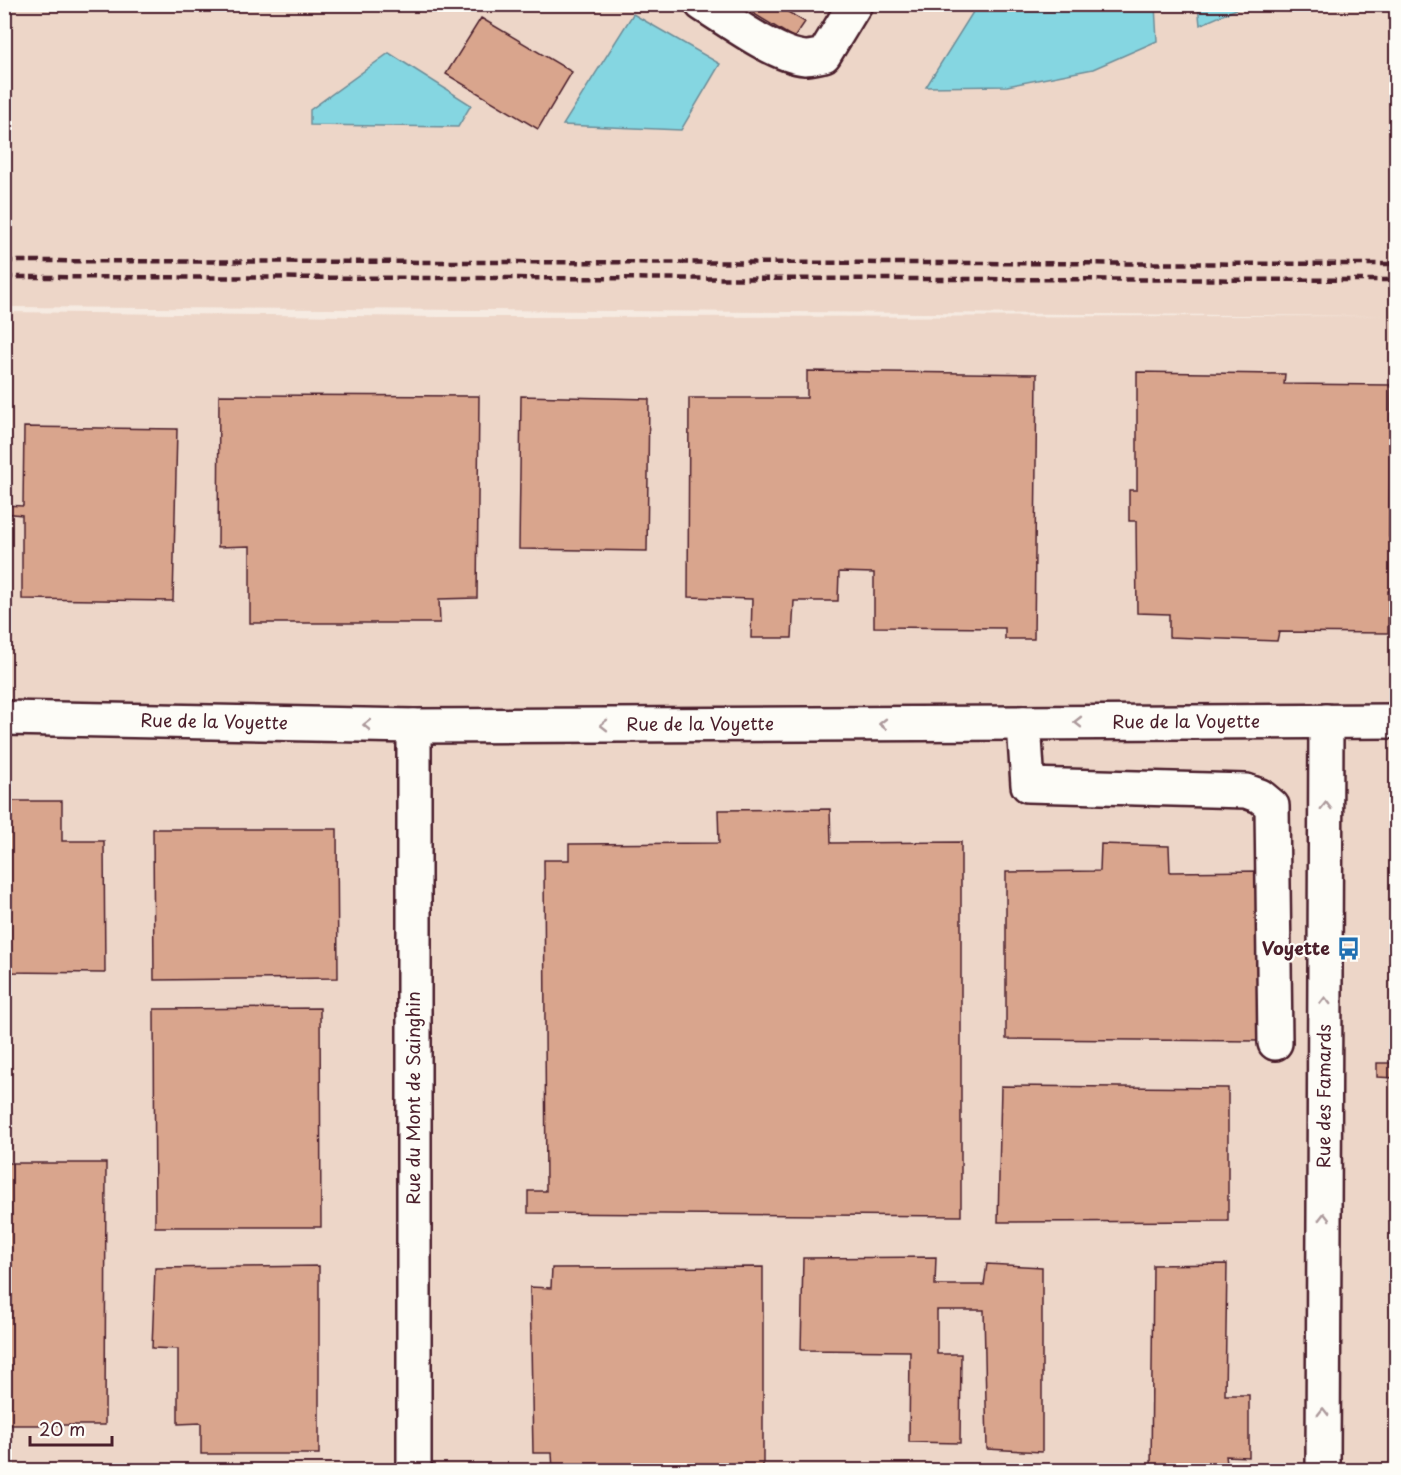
<svg xmlns="http://www.w3.org/2000/svg" width="1401" height="1475" font-family="'Playpen Sans',sans-serif">
<rect width="100%" height="100%" fill="#f6ebe2"/>
<filter id="ink" filterUnits="userSpaceOnUse"><feTurbulence type="fractalNoise" baseFrequency=".0167" numOctaves="2"/><feDisplacementMap in="SourceGraphic" scale="12" xChannelSelector="R" yChannelSelector="G"/><feConvolveMatrix kernelMatrix="1 2 1 2 8 2 1 2 1" color-interpolation-filters="sRGB"/></filter>
<g filter="url(#ink)">
<path fill="#edd6c8" d="M5 5H1396V1470H5V312L440 317 1390 316 5 307Z"/>
<path fill="#85d6e1" stroke="#6d8d98" stroke-width="1.5" d="M978 4 1155 5 1157 41 1093 69 1007 86 926 87Z
M1198 5V4L1246 5 1200 25Z
M633 14 720 64 681 130 563 125Z
M389 53 471 105 458 127 310 125V110Z"/>
<path fill="#d9a58d" stroke="#4a1f2b" stroke-width="1.5" d="M738 4H783L781 8 805 22 794 38Z
M481 18 572 72 538 129 446 74Z
M807 371 1037 374 1034 639H1005V628L874 627V573L839 572 838 601H794L792 638H751L752 599 688 597 689 398H807Z
M1137 372 1285 374 1284 384 1391 385 1389 537H1396V591H1388V633L1279 632 1277 641 1169 637V614L1137 613 1136 521H1129V490H1137Z
M219 395 479 396 477 598 439 599 440 623H250V546L218 547Z
M521 396 649 399 647 551 519 549Z
M24 427 177 429 173 601 22 599V515L4 513V505L23 506Z
M1395 476H1396V508H1394Z
M4 801H62V841H104L105 973 4 972Z
M830 809 831 843 961 842V1216L528 1213V1191H546L544 860H569V844L719 843 718 810Z
M153 829H337L338 978 154 980Z
M1101 844 1169 846 1170 872 1262 871 1260 1041 1006 1039V872L1100 871Z
M320 1008 321 1227H155L154 1009Z
M1377 1063H1394L1395 1078 1377 1077Z
M1001 1086 1228 1088V1221L998 1222Z
M4 1163H106L105 1425H4Z
M1395 1207H1396V1306Z
M936 1257 935 1285H984L987 1264 1042 1267V1452L987 1449 984 1310H937V1354H961L960 1443 909 1442 910 1351 801 1350 803 1258Z
M1227 1264 1225 1395H1249V1457L1226 1456 1228 1470H1151L1153 1265Z
M319 1266V1454H201V1423L178 1424V1349L152 1348 155 1268Z
M763 1267V1470H553L552 1453H533L530 1287 551 1288 552 1268Z"/>
<g fill="none" stroke-linecap="round" stroke-linejoin="round">
<defs>
<g id="minor">
<path d="M702 4C728 20 776 56 805 58 811 58 818 56 824 55L855 4"/>
<path id="s1" d="M4 718 414 726 1396 721"/>
<path d="M1024 723 1028 785 1246 791 1260 796 1272 806 1275 1043"/>
<path d="M414 726V1470"/>
<path id="s2" d="M1323 1470 1326 721"/>
</g>
</defs>
<use href="#minor" stroke="#4a1f2b" stroke-width="38"/>
<use href="#minor" stroke="#fdfcf7" stroke-width="33"/>
<path stroke="#4a1f2b" stroke-width="4.5" stroke-dasharray="9 4.5" stroke-linecap="butt" d="M4 261 1396 264
M4 277 1396 280"/>
</g>
<defs><path id="oneway-chevron" d="M-2-3.5L2.5 0L-2 3.5" fill="none" stroke-width="1.6" stroke-linecap="round" stroke-linejoin="round" transform="scale(1.5)"/></defs>
<g stroke="#ac999b">
<use href="#oneway-chevron" transform="translate(1078 722) rotate(180)"/>
<use href="#oneway-chevron" transform="translate(883 724) rotate(180)"/>
<use href="#oneway-chevron" transform="translate(367 725) rotate(-179)"/>
<use href="#oneway-chevron" transform="translate(604 725) rotate(180)"/>
<use href="#oneway-chevron" transform="translate(1326 806) rotate(-90)"/>
<use href="#oneway-chevron" transform="translate(1325 1001) rotate(-90)"/>
<use href="#oneway-chevron" transform="translate(1324 1217) rotate(-90)"/>
<use href="#oneway-chevron" transform="translate(1323 1412) rotate(-90)"/>
</g>
</g>
<defs>
<symbol id="bus-bare" viewBox="-9 -9 18 18"><path d="M-5-6H5V4H4V6H2V4H-2V6H-4V4H-5ZM-3.5-4V0h7V-4ZM-3.5 1.2v1.5H-2V1.2ZM2 1.2v1.5H3.5V1.2Z" fill="#1f6fb2" stroke="#fdfcf7" stroke-width="2.5" paint-order="stroke"/></symbol>
</defs>
<g fill-rule="evenodd">
<use href="#bus-bare" x="1332" y="932" width="33" height="33"/>
</g>
<g text-anchor="middle" stroke-width="4.5" stroke-linejoin="round" paint-order="stroke">
<g font-size="18" fill="#4a1f2b" stroke="#fdfcf7">
<text dy="6" stroke="none"><textPath href="#s1" startOffset="210">Rue de la Voyette</textPath></text>
<text dy="6" stroke="none"><textPath href="#s1" startOffset="1182">Rue de la Voyette</textPath></text>
<text dy="6" stroke="none"><textPath href="#s1" startOffset="696">Rue de la Voyette</textPath></text>
<text dy="6" stroke="none"><textPath href="#s2" startOffset="374">Rue des Famards</textPath></text>
<text transform="translate(414 1098) rotate(-90)" y="6">Rue du Mont de Sainghin</text>
</g>
<g font-size="18" font-weight="bold" fill="#4a1f2b" stroke="#fdfcf7" text-anchor="end">
<text x="1330" y="955">Voyette</text>
</g>
</g>
<rect width="1401" height="1475" fill="none" stroke="#fdfcf7" stroke-width="24"/>
<rect x="12" y="12" width="1377" height="1451" fill="none" stroke="#4a1f2b" stroke-width="2" filter="url(#ink)"/>
<path d="M30 1436v9h82v-9" fill="none" stroke="#4a1f2b" stroke-width="3"/>
<text x="39" y="1436" font-size="18" fill="#4a1f2b" stroke="#fdfcf7" stroke-width="4.5" paint-order="stroke">20 m</text>
</svg>
